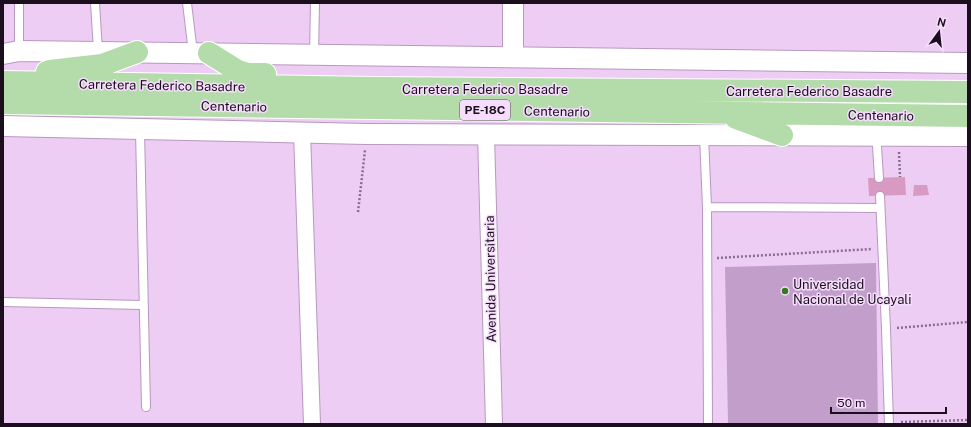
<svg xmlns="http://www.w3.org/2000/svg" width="971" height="427" font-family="'Public Sans',sans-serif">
<rect width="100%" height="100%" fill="#eecdf5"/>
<path fill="#c29fcb" d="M876 263 878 424H728L725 267Z"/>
<path fill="#d899c3" d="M905 177 906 195 869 196 868 178Z
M914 185H927L929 195 913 196Z"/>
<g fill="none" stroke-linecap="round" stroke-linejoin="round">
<defs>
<path id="service" d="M19 3V51
M95 3 98 51
M187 3 193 53
M314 54 315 3
M140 130 146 407
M704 136 707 207 708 424
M875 136 877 146 879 178
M880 196 886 329 889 424
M707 207 880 208
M3 302 143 305"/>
<path id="minor" d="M302 132 312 424
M486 135 494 424"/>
<path id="tertiary" d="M513 3V57
M3 54 19 51 968 63
M3 126 367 134 968 136"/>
<path id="trunk" d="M209 53 238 71 248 74H265
M47 72 50 71 102 65 137 52
M3 82 374 88 968 92
M3 103 968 116
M736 118 782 135"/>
</defs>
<use href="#service" stroke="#b798bf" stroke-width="10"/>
<use href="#minor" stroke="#b798bf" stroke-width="18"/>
<use href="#tertiary" stroke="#b798bf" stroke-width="22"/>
<use href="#trunk" stroke="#fff" stroke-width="24"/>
<path stroke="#87708c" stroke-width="2.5" stroke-dasharray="2 2" stroke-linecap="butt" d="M899 152 900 177
M358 212 365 150
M717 258 872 249
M897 328 968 322
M901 422 968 420"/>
<use href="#service" stroke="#fff" stroke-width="8"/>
<use href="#minor" stroke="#fff" stroke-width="16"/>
<use href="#tertiary" stroke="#fff" stroke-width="20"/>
<use href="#trunk" stroke="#b4dcab" stroke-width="22"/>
</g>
<circle fill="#327a1f" stroke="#f7ddfd" stroke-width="1.5" cx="785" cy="291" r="4"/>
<g text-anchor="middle" stroke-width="3" stroke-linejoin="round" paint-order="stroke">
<rect fill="#f7ddfd" stroke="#5d4d60" stroke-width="1" x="460" y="100" width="50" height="20" rx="3"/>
<g font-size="12" font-weight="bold" fill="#1b0f1d">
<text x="485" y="114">PE-18C</text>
</g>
<g font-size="13" fill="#1b0f1d" stroke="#f7ddfd">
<text transform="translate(162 85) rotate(1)" y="5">Carretera Federico Basadre</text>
<text x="485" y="94">Carretera Federico Basadre</text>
<text x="809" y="96">Carretera Federico Basadre</text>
<text transform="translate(234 106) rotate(1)" y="5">Centenario</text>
<text transform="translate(557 111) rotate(1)" y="5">Centenario</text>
<text transform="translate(881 115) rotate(1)" y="5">Centenario</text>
<text transform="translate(490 279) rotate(-91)" y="5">Avenida Universitaria</text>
</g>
<g font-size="13" fill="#1b0f1d" stroke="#f7ddfd" text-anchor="start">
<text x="793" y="289">Universidad<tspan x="793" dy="15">Nacional de Ucayali</tspan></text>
</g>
</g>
<rect width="971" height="427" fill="none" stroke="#1b0f1d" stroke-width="8"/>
<g transform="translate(939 32) rotate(15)" stroke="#f7ddfd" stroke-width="3" paint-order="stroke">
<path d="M0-3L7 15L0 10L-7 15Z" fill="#1b0f1d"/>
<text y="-6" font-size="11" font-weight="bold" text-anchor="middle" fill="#1b0f1d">N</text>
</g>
<path d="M831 407v6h115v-6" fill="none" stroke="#1b0f1d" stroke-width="2"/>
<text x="837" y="407" font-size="12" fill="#1b0f1d" stroke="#f7ddfd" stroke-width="3" paint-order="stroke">50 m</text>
</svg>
